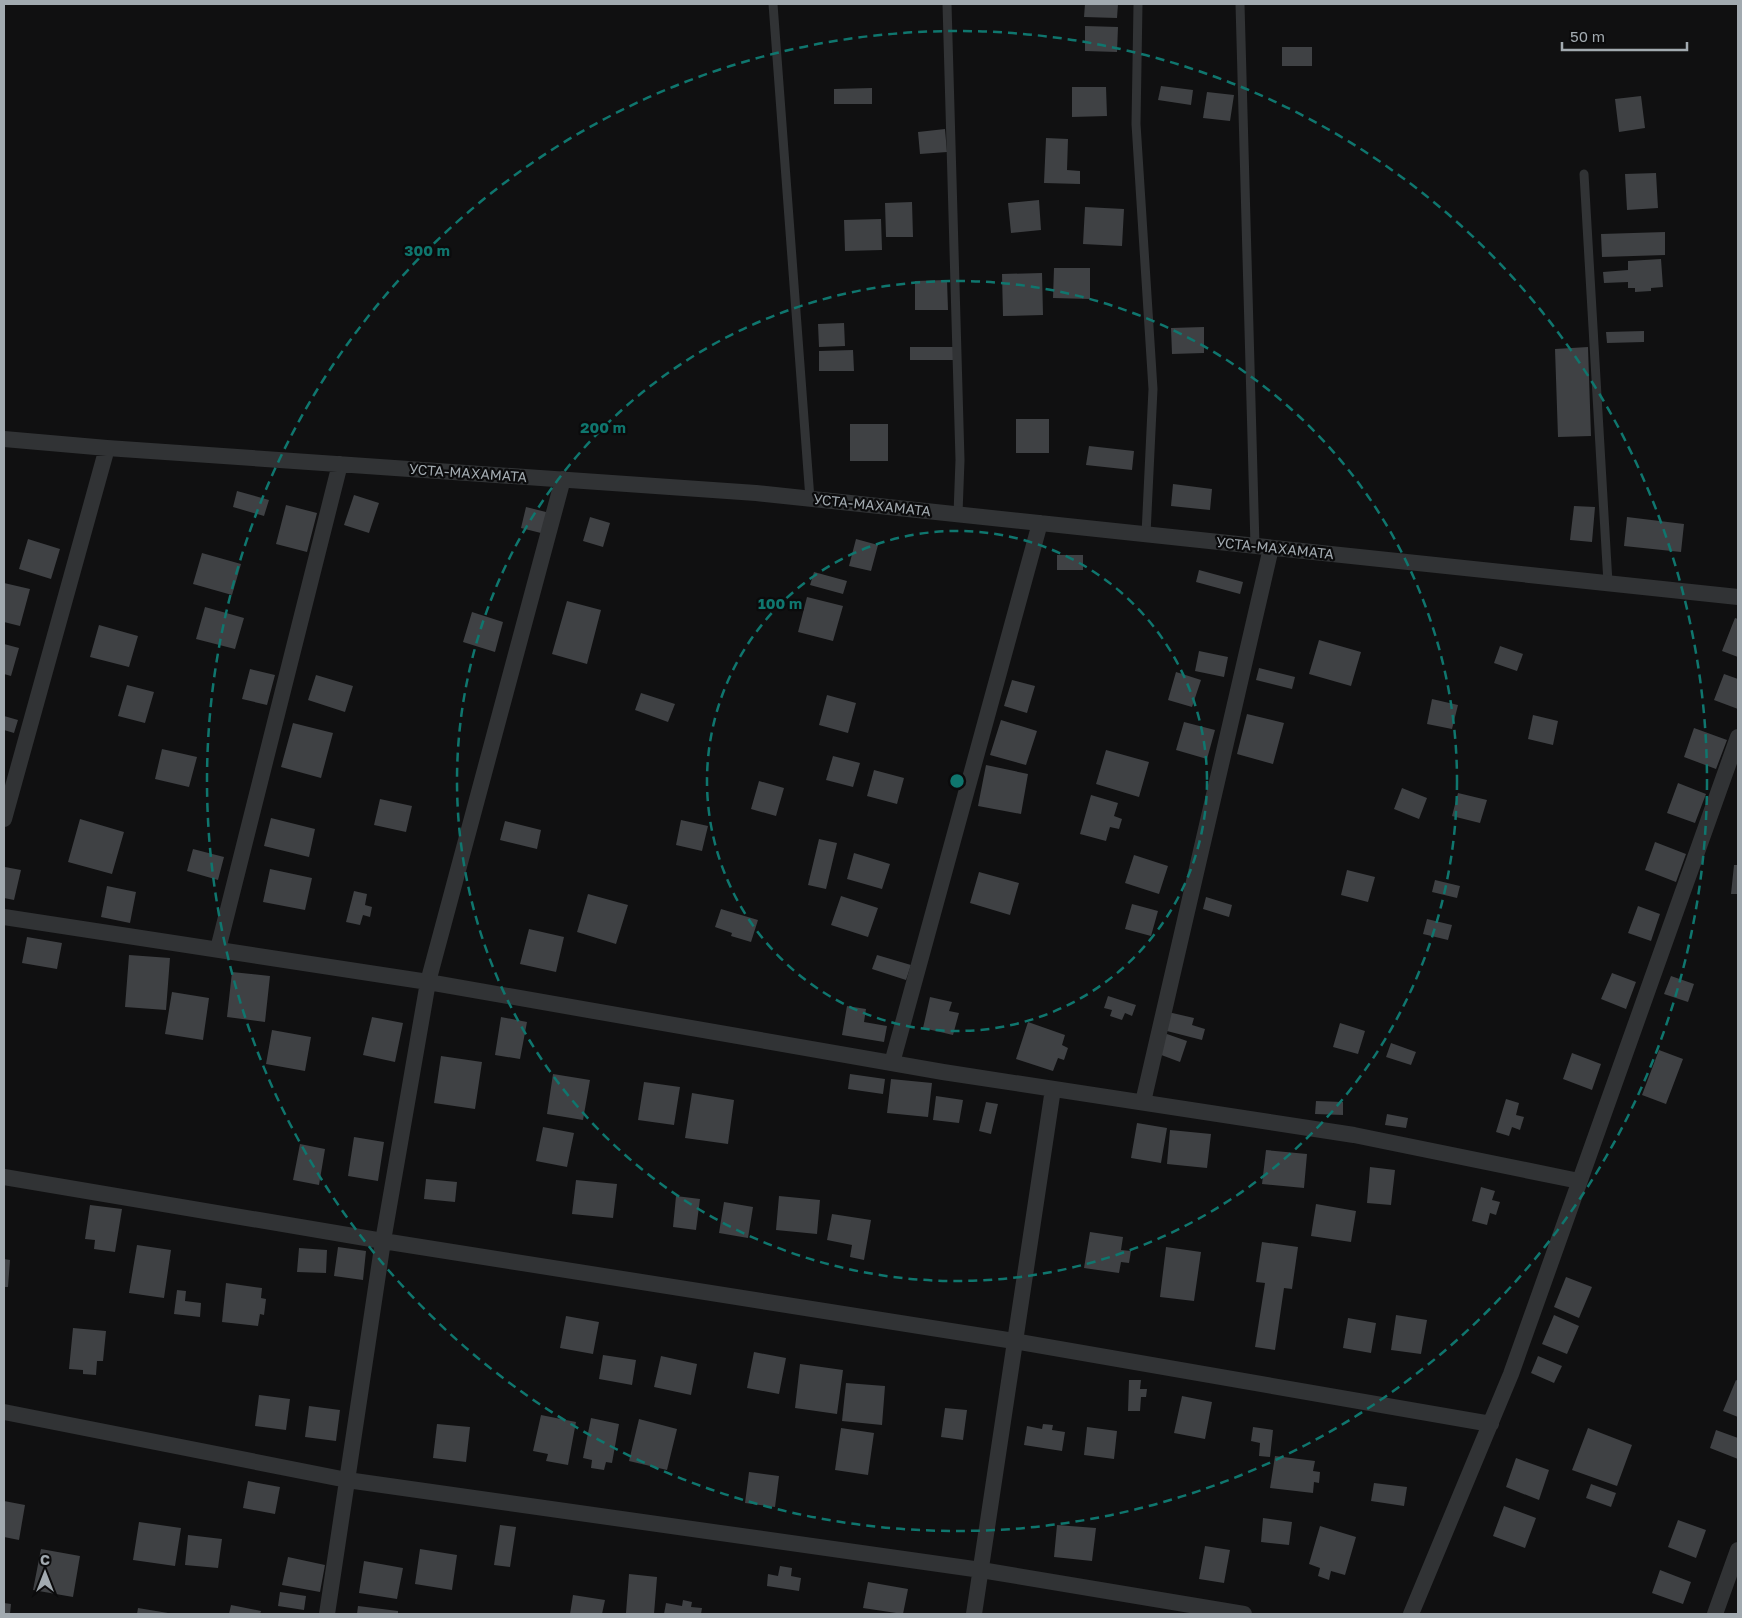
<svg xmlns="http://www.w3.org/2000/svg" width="1742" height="1618" font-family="'Golos Text',sans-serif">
<rect width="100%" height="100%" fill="#101011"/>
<path fill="#3f4144" d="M1085 4H1118L1117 18 1084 17Z
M1085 26 1118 27 1117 52 1085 51Z
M1282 47H1312V66H1282Z
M1161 86 1193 90 1191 105 1158 100Z
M1072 87H1106L1107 116 1072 117Z
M872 88V104H834V89Z
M1207 92 1234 95 1230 121 1203 118Z
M1641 96 1645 128 1619 132 1615 99Z
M945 129 947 152 920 154 918 132Z
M1046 138 1068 139 1067 170 1080 171V184L1044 183Z
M1656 173 1658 208 1627 210 1625 174Z
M1039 200 1041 230 1011 233 1008 203Z
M912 202 913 237H886L885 203Z
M1085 207 1124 209 1122 246 1083 244Z
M881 219 882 250 845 251 844 220Z
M1665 232V255L1602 257 1601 234Z
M1661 259 1663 287 1651 288V291L1635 292V288H1628V282L1604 283 1603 272 1628 270V261Z
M1054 268H1090V299L1053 298Z
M1042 273 1043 315 1003 316 1002 274Z
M947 280 948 310H915V281Z
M844 323 845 346 819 347 818 324Z
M1204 327V353L1172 354 1171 328Z
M1644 331V342L1607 343 1606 332Z
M910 347H954V360H910Z
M1588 347 1591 436 1558 437 1555 349Z
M853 350 854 371H819V351Z
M1016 419H1049V453H1016Z
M850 424H888V461H850Z
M1089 446 1134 451 1132 470 1086 465Z
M1173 484 1212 489 1210 510 1171 506Z
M237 491 269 500 264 516 233 507Z
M354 495 379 503 369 533 344 525Z
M286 505 317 513 307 552 276 544Z
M1574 506 1595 507 1592 542 1570 540Z
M526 507 550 513 545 534 521 528Z
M590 517 610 523 603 547 583 541Z
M1627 517 1684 524 1681 552 1624 546Z
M28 539 60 549 51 579 19 569Z
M856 539 878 545 871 571 849 566Z
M202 553 241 564 232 595 193 584Z
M1057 555H1083V570H1057Z
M1199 570 1243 582 1240 594 1196 582Z
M814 572 847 581 843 594 810 585Z
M4 583 30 589 20 626 4 622Z
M807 597 843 606 833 641 798 632Z
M567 601 601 610 587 664 552 654Z
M205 607 244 618 235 649 196 639Z
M472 612 503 622 495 652 463 642Z
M1735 618 1738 619V657L1722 651Z
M99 625 138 636 129 667 90 657Z
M1319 640 1361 652 1351 686 1309 674Z
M4 644 19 648 11 676 4 674Z
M1500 646 1523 654 1517 671 1494 663Z
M1199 651 1228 657 1224 677 1195 671Z
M1259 668 1295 677 1292 689 1256 680Z
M250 669 275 675 267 705 242 699Z
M1176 672 1201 680 1192 707 1168 700Z
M1724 674 1738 679V709L1714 700Z
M316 675 353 686 345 712 308 700Z
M1012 680 1035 686 1027 713 1004 706Z
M127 685 154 692 145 723 118 716Z
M641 693 675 704 668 722 635 710Z
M827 695 856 703 848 733 819 725Z
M1432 699 1458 705 1452 729 1427 724Z
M1247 714 1284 723 1273 764 1237 754Z
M1533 715 1558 721 1553 745 1528 739Z
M4 716 18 720 14 733 4 730Z
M1001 720 1037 731 1026 765 990 755Z
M1184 722 1215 730 1207 759 1176 750Z
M293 723 333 733 321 778 281 767Z
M1694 728 1727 740 1716 769 1684 757Z
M162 749 197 757 189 787 155 779Z
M1106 750 1149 762 1139 797 1096 784Z
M833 756 860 763 853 787 826 780Z
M986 765 1028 774 1021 814 978 806Z
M874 770 904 778 897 804 867 796Z
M759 781 784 788 776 816 751 809Z
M1678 783 1706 794 1695 823 1667 813Z
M1402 788 1427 798 1419 819 1394 809Z
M1458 793 1487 800 1480 823 1452 816Z
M1091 795 1118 803 1114 816 1122 819 1119 829 1110 827 1106 841 1080 834Z
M380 799 412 806 406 832 374 825Z
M271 818 315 829 309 857 264 846Z
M80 819 124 832 112 874 68 862Z
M681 820 708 826 702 851 676 845Z
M505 821 541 830 537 849 500 840Z
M819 839 837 843 826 889 808 885Z
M1655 842 1686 854 1676 882 1645 870Z
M193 849 224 857 218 880 187 871Z
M854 853 890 864 882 889 847 879Z
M1134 855 1168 866 1159 894 1125 883Z
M1734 865H1738V894H1731Z
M5 867 21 870 14 900 4 898V875Z
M270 869 312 878 305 910 263 902Z
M1347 870 1375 877 1368 902 1341 895Z
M979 872 1019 883 1010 915 970 903Z
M1435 880 1460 886 1457 898 1432 892Z
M107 886 136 892 130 923 101 917Z
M354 891 367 894 365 905 372 907 370 917 363 915 360 925 346 922Z
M588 894 628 905 616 944 577 932Z
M841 896 878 908 868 937 831 925Z
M1206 897 1232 905 1229 917 1203 909Z
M1132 904 1158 911 1151 936 1125 929Z
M1638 906 1660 914 1651 941 1628 933Z
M721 909 758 920 751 942 731 936 732 933 715 927Z
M1427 919 1452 925 1448 940 1423 934Z
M529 929 564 937 556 972 520 964Z
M27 937 62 943 57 969 22 963Z
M129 955 170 958 166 1010 125 1007Z
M877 955 911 965 906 980 872 969Z
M232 972 270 976 265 1022 227 1017Z
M1612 973 1636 982 1626 1009 1601 999Z
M1671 976 1694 984 1688 1002 1664 994Z
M172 992 209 998 203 1040 165 1034Z
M1108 996 1136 1005 1132 1016 1125 1013 1122 1020 1110 1016 1112 1010 1104 1008Z
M930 997 952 1002 949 1011 959 1013 953 1035 923 1028Z
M847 1006 866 1009 864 1022 887 1026 884 1042 842 1035Z
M1168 1012 1194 1018 1192 1025 1205 1029 1202 1040 1163 1030Z
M372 1017 403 1023 395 1062 363 1055Z
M501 1017 527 1022 520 1059 495 1055Z
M1028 1022 1065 1035 1062 1045 1068 1048 1064 1060 1058 1058 1053 1071 1016 1059Z
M1340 1023 1365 1031 1358 1054 1333 1047Z
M272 1030 311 1037 305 1071 266 1064Z
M1164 1033 1187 1041 1180 1062 1156 1053Z
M1391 1043 1416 1052 1411 1065 1386 1057Z
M1659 1050 1683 1059 1666 1104 1642 1095Z
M1572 1053 1601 1064 1592 1090 1563 1079Z
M441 1056 482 1062 475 1109 434 1103Z
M553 1074 590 1080 583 1120 547 1114Z
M850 1074 885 1079 883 1094 848 1089Z
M891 1079 932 1083 928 1117 887 1113Z
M644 1082 680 1087 674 1125 638 1120Z
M692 1093 734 1100 728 1144 685 1138Z
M936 1096 963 1100 959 1123 933 1120Z
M1506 1099 1519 1103 1516 1115 1524 1117 1520 1130 1512 1127 1509 1136 1496 1132Z
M1316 1101 1343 1102V1115L1315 1114Z
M986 1102 998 1104 991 1134 979 1131Z
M1387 1114 1408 1118 1406 1128 1385 1125Z
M1137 1123 1167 1128 1161 1163 1131 1158Z
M543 1127 574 1133 567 1167 536 1161Z
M1170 1130 1211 1134 1207 1168 1167 1164Z
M354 1137 384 1142 378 1181 348 1176Z
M300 1144 325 1149 319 1185 293 1180Z
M1266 1150 1307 1154 1304 1188 1262 1184Z
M1370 1167 1395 1170 1391 1205 1367 1203Z
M426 1179 457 1182 455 1202 424 1199Z
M576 1180 617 1184 613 1218 572 1214Z
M1481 1187 1495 1191 1492 1200 1500 1202 1496 1215 1490 1213 1487 1225 1472 1221Z
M676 1196 700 1199 696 1230 673 1227Z
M779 1196 820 1200 817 1234 776 1230Z
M724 1202 753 1207 748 1238 719 1233Z
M1316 1204 1356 1211 1351 1242 1311 1236Z
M90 1205 122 1209 115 1252 94 1249 95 1240 85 1239Z
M832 1214 871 1220 864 1260 850 1257 852 1245 827 1240Z
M1090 1232 1123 1237 1121 1250 1131 1251 1129 1263 1121 1262 1119 1273 1084 1268Z
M1262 1242 1298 1247 1292 1289 1284 1288 1275 1350 1255 1347 1265 1283 1256 1282Z
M137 1245 171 1250 164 1298 129 1293Z
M338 1247 366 1251 363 1280 334 1276Z
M1166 1247 1201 1252 1194 1301 1160 1297Z
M299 1248 327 1250 326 1273 297 1272Z
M4 1259 10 1260 8 1287H4Z
M1566 1277 1592 1287 1579 1318 1554 1307Z
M226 1283 262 1288 261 1298 266 1299 264 1315 260 1314 258 1326 222 1322Z
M177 1290 186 1291 185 1301 201 1303 200 1317 174 1314Z
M1396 1315 1427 1320 1421 1354 1391 1350Z
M1554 1315 1579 1326 1567 1354 1542 1344Z
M566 1316 599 1322 593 1354 560 1348Z
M1348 1318 1376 1323 1371 1353 1343 1348Z
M73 1328 106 1331 103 1361H97L96 1375 83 1374V1370L69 1369Z
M754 1352 786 1358 779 1394 747 1388Z
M603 1355 636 1360 632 1385 599 1379Z
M661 1356 697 1364 691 1395 654 1387Z
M1538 1356 1562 1366 1554 1383 1531 1373Z
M800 1364 843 1370 837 1414 795 1408Z
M1129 1380H1141L1140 1389H1147L1146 1397H1141L1140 1411H1128Z
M1736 1380 1738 1381V1417L1723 1411Z
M846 1383 885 1386 882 1425 842 1421Z
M259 1395 290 1399 286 1430 255 1426Z
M1182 1396 1212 1402 1205 1439 1174 1433Z
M309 1406 340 1410 336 1441 305 1437Z
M945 1408 967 1410 963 1440 941 1437Z
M541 1415 576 1422 568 1465 546 1461 548 1454 533 1451Z
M591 1418 619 1424 612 1463 606 1462 604 1470 591 1468 592 1460 583 1458Z
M639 1419 677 1429 667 1470 629 1461Z
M437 1424 470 1427 466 1462 433 1458Z
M1043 1424 1053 1425 1052 1430 1065 1432 1062 1451 1024 1445 1027 1426 1042 1429Z
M1087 1427 1117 1431 1114 1459 1084 1455Z
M1253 1427 1273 1430 1270 1457 1259 1456 1260 1443 1251 1441Z
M841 1428 874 1433 868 1475 835 1470Z
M1588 1428 1632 1445 1617 1486 1572 1470Z
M1716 1430 1738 1438V1459L1710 1448Z
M1275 1456 1315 1461 1313 1471 1320 1472 1319 1483 1314 1482 1313 1493 1270 1488Z
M1516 1458 1549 1470 1539 1500 1506 1487Z
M749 1472 779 1476 775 1507 745 1503Z
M248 1481 280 1487 275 1514 243 1508Z
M1374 1483 1407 1487 1404 1506 1371 1501Z
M1591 1484 1616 1493 1611 1507 1586 1498Z
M4 1501 25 1505 19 1540 4 1537Z
M1504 1506 1536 1518 1525 1548 1493 1536Z
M1263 1518 1292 1522 1289 1545 1261 1542Z
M1678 1520 1706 1530 1696 1558 1668 1547Z
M139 1522 181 1528 175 1566 133 1560Z
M500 1525 516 1527 510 1567 494 1565Z
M1057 1525 1096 1528 1092 1561 1054 1557Z
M1320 1526 1356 1537 1345 1575 1331 1571 1329 1580 1318 1576 1320 1568 1309 1564Z
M188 1535 222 1539 218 1568 185 1565Z
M1205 1546 1230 1550 1224 1583 1199 1579Z
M41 1549 80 1556 73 1597 33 1590Z
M420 1549 457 1555 452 1590 415 1584Z
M288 1557 325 1565 320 1592 282 1585Z
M364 1561 403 1568 397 1599 359 1593Z
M780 1566 792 1568 791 1576 801 1578 799 1591 767 1586 768 1574 778 1576Z
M1660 1570 1691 1582 1683 1604 1652 1593Z
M629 1574 657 1577 654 1614 626 1613Z
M868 1582 908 1589 903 1614 863 1608Z
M280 1592 306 1596 304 1610 278 1606Z
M573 1595 605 1600 602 1614H570Z
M683 1600 692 1602 691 1607 702 1608 701 1614H664L666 1603 682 1606Z
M4 1603 11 1604 10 1614H4Z
M231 1605 261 1611 260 1614H229Z
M358 1606 398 1611V1614H357Z
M138 1608 168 1613V1614H137Z"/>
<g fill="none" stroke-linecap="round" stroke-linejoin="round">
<path stroke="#313335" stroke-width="9" d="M773 4 810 499
M947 4 960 460 958 514
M1138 4 1136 124 1153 389 1146 534
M1240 4 1255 546
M1584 174 1608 583"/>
<path stroke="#313335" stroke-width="16" d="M4 439 107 448 756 493 1738 597
M4 819 107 448
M4 917 428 982 943 1072 1354 1135 1579 1181
M218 949 340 464
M892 1063 1040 523
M1143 1102 1271 548
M4 1177 383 1241 1014 1341 1491 1424
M4 1412 347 1480 981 1570 1244 1614
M327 1614 383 1241 428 982 563 479
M974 1614 1053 1089
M1411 1614 1511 1374 1738 737
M1715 1614 1738 1550"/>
</g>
<g fill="none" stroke="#0f766e" stroke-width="2.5" stroke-dasharray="9 6">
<circle cx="957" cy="781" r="250"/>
<circle cx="957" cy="781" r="500"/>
<circle cx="957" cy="781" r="750"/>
</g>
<g text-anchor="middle" stroke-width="4.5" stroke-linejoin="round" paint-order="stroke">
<g font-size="14" fill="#a2aab0" stroke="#0b0b0c">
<text transform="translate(468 473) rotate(4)" y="5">УСТА-МАХАМАТА</text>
<text transform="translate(872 505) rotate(6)" y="5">УСТА-МАХАМАТА</text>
<text transform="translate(1275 548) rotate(6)" y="5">УСТА-МАХАМАТА</text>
</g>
</g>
<circle cx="957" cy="781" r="8" fill="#0f766e" stroke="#0b0b0c" stroke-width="2.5"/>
<g font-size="15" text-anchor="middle" font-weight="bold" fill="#0f766e" stroke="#0b0b0c" stroke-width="4.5" stroke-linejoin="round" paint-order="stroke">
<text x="427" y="256">300 m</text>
<text x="603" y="433">200 m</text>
<text x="780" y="609">100 m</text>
</g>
<rect width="1742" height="1618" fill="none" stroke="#a2aab0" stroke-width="10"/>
<g transform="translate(45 1573)" stroke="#0b0b0c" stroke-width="4" paint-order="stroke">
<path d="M0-4L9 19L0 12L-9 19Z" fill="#a2aab0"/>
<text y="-8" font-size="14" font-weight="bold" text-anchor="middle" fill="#a2aab0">С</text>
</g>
<path d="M1562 42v8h125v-8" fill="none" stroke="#a2aab0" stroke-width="2.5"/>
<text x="1570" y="42" font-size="15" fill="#a2aab0" stroke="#0b0b0c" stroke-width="4" paint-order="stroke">50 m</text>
</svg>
